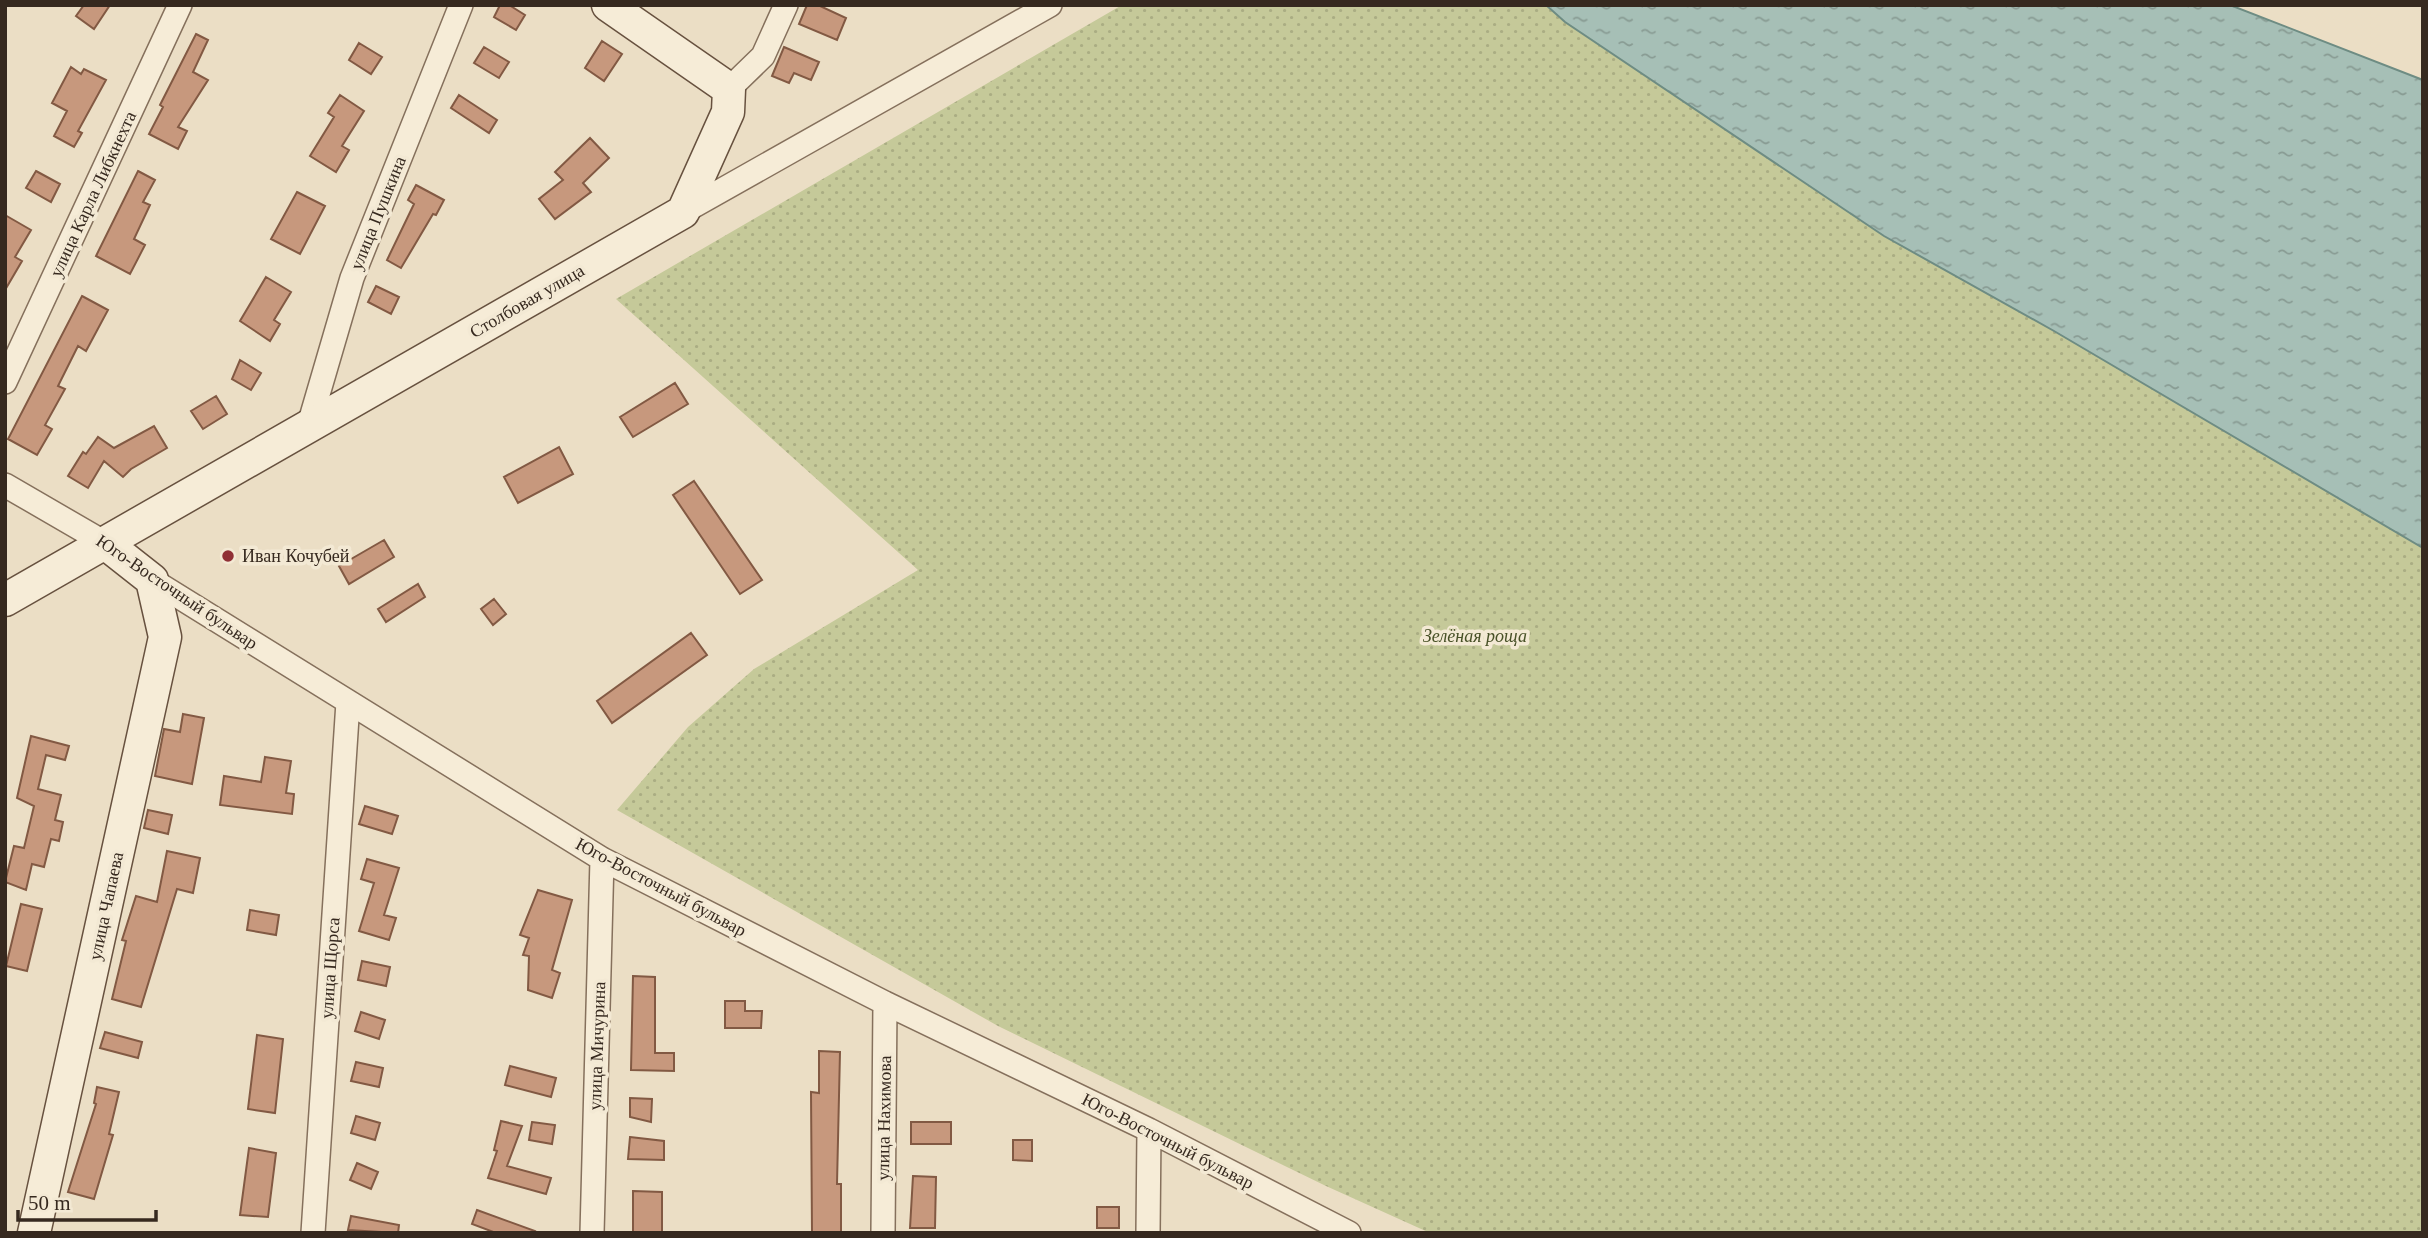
<svg xmlns="http://www.w3.org/2000/svg" width="2428" height="1238" font-family="'Times New Roman',serif">
<defs>
<pattern id="grass-dots" width="8" height="8" patternUnits="userSpaceOnUse" patternTransform="scale(1.75)"><rect width="8" height="8" fill="#c5c999"/><path d="M2 2h.1M6 6h.1" fill="none" stroke="#aaad83" stroke-width="1.8" stroke-linecap="round"/></pattern>
<pattern id="water-ripples" width="26" height="14" patternUnits="userSpaceOnUse" patternTransform="scale(1.75)"><rect width="26" height="14" fill="#a6bfb6"/><path d="M2 4q2-2 4 0t4 0M15 11q2-2 4 0t4 0" fill="none" stroke="#889b93"/></pattern>
</defs>
<rect width="100%" height="100%" fill="#ebdec5"/>
<path fill="url(#grass-dots)" d="M1122 5H1546L1565 22 1884 236 2054 331 2423 548V1233H1430L1326 1186 998 1026 617 810 688 727 754 669 918 570 616 299Z"/>
<path fill="url(#water-ripples)" stroke="#6e8c83" stroke-width="2" d="M1546 5H2230L2423 80V548L2054 331 1884 236 1565 22Z"/>
<path fill="#c7987d" stroke="#825943" stroke-width="2" d="M84 5H110L94 29 76 16Z
M500 5H509L525 15 516 30 494 17Z
M807 5H818L846 18 837 40 799 24Z
M196 34 208 40 193 72 208 80 178 127 187 131 178 149 149 134 163 107 160 105Z
M602 41 622 54 604 81 585 68Z
M359 43 382 57 371 74 349 60Z
M484 47 509 62 499 78 474 63Z
M784 47 819 62 811 80 794 73 789 83 772 76Z
M71 67 81 74 84 69 106 80 78 131 82 133 74 147 54 136 67 111 52 103Z
M340 95 364 111 342 146 349 150 336 172 310 156 334 117 328 113Z
M459 95 497 120 489 133 451 108Z
M590 138 609 158 583 183 591 192 555 219 539 199 563 180 555 172Z
M36 171 60 184 51 202 26 188Z
M138 171 155 180 143 202 150 205 134 239 145 245 130 274 96 256Z
M416 185 444 200 436 215 433 214 401 268 387 260 414 204 408 200Z
M297 192 325 206 300 254 271 239Z
M5 215 31 230 15 257 22 261 5 290Z
M266 277 291 292 274 320 280 324 270 341 240 321Z
M376 286 399 297 391 314 368 302Z
M82 296 108 310 86 351 78 346 58 386 65 389 45 425 52 429 37 455 8 439Z
M240 360 261 373 251 390 232 379Z
M675 383 688 404 633 437 620 417Z
M216 396 227 414 203 429 191 411Z
M154 426 167 448 131 469 123 477 104 461 88 488 68 476 83 452 86 454 98 437 114 448Z
M559 447 573 474 518 503 504 477Z
M694 481 762 580 740 594 673 495Z
M384 540 394 557 349 584 339 566Z
M418 584 425 597 386 622 378 609Z
M494 599 506 614 493 625 481 609Z
M691 633 707 655 612 723 597 701Z
M183 714 204 718 192 784 155 776 164 729 180 732Z
M31 736 69 746 65 760 46 755 38 789 61 795 55 820 63 822 59 841 51 839 44 867 32 864 26 890 5 882 14 846 24 848 34 806 17 798Z
M265 757 291 761 286 793 294 794 292 814 220 805 224 776 261 782Z
M365 806 398 816 392 834 359 824Z
M148 810 172 815 168 834 144 828Z
M167 851 200 858 193 893 177 889 141 1007 112 999 126 941 122 940 136 896 157 902Z
M367 859 399 868 384 915 396 918 389 940 359 931 374 883 361 879Z
M538 890 572 900 552 970 560 973 552 998 528 990 529 956 523 955 529 938 520 935Z
M21 904 42 909 27 971 6 966Z
M250 910 279 915 276 935 247 930Z
M362 961 390 967 386 986 358 980Z
M633 976 655 977V1053H674V1071L631 1070Z
M725 1001H745V1011H762L761 1028H725Z
M361 1012 385 1020 379 1039 355 1031Z
M105 1032 142 1042 138 1058 100 1048Z
M257 1035 283 1039 275 1113 248 1109Z
M819 1051 840 1052 837 1184H841V1233H812L811 1092 819 1093Z
M356 1062 383 1068 379 1087 351 1081Z
M510 1066 556 1078 551 1097 505 1085Z
M97 1087 119 1092 109 1134 113 1135 94 1199 68 1192 96 1104 94 1103Z
M630 1098 652 1099 651 1122 630 1117Z
M356 1116 380 1123 375 1140 351 1133Z
M501 1121 522 1126 507 1166 551 1178 546 1194 488 1178 497 1151 494 1150Z
M532 1122 555 1125 552 1144 529 1140Z
M911 1122H951V1144H911Z
M630 1137 664 1141V1160L628 1159Z
M1013 1140H1032V1161L1013 1160Z
M249 1148 276 1153 268 1217 240 1215Z
M357 1163 378 1172 371 1189 350 1180Z
M913 1176 936 1177 935 1228H910Z
M633 1191 662 1192V1233H633Z
M1097 1207H1119V1228H1097Z
M477 1210 535 1231 534 1233H496L472 1224Z
M351 1216 399 1225 398 1233 348 1230Z"/>
<g fill="none" stroke-linecap="round" stroke-linejoin="round">
<defs>
<path id="street" d="M729 89 763 56 786 5
M683 212 1050 5
M5 382 180 5
M309 425 352 278 461 5
M5 485 105 543
M152 580 602 859 885 1003 1149 1130 1349 1233
M313 1233 348 702
M592 1233 602 859
M883 1233 885 1003
M1148 1233 1149 1130"/>
<path id="secondary" d="M5 600 683 212 728 112 729 89 608 5
M34 1233 165 637 152 580 105 543"/>
</defs>
<use href="#street" stroke="#85705c" stroke-width="26"/>
<use href="#secondary" stroke="#67513f" stroke-width="35"/>
<use href="#street" stroke="#f6ecd7" stroke-width="23"/>
<use href="#secondary" stroke="#f6ecd7" stroke-width="32"/>
</g>
<circle fill="#903035" stroke="#f3e9d4" stroke-width="2.5" cx="228" cy="556" r="7"/>
<g text-anchor="middle" stroke-width="7" stroke-linejoin="round" paint-order="stroke">
<g font-size="18" fill="#36291f" stroke="#f3e9d4">
<text transform="translate(93 194) rotate(-65)" y="6">улица Карла Либкнехта</text>
<text transform="translate(378 213) rotate(-68)" y="6">улица Пушкина</text>
<text transform="translate(527 301) rotate(-30)" y="6">Столбовая улица</text>
<text transform="translate(177 592) rotate(34)" y="6">Юго-Восточный бульвар</text>
<text transform="translate(661 887) rotate(28)" y="6">Юго-Восточный бульвар</text>
<text transform="translate(106 906) rotate(-78)" y="6">улица Чапаева</text>
<text transform="translate(330 968) rotate(-86)" y="6">улица Щорса</text>
<text transform="translate(597 1046) rotate(-88)" y="6">улица Мичурина</text>
<text transform="translate(884 1118) rotate(-89)" y="6">улица Нахимова</text>
<text transform="translate(1168 1141) rotate(27)" y="6">Юго-Восточный бульвар</text>
</g>
<g font-size="18" fill="#36291f" stroke="#f3e9d4" text-anchor="start">
<text x="242" y="562">Иван Кочубей</text>
</g>
<g font-size="18" font-style="italic" fill="#485127" stroke="#f3e9d4">
<text x="1475" y="642">Зелёная роща</text>
</g>
</g>
<rect width="2428" height="1238" fill="none" stroke="#36291f" stroke-width="14"/>
<path d="M18 1210v10h138v-10" fill="none" stroke="#36291f" stroke-width="3.5"/>
<text x="28" y="1210" font-size="21" fill="#36291f" stroke="#f3e9d4" stroke-width="5" paint-order="stroke">50 m</text>
</svg>
